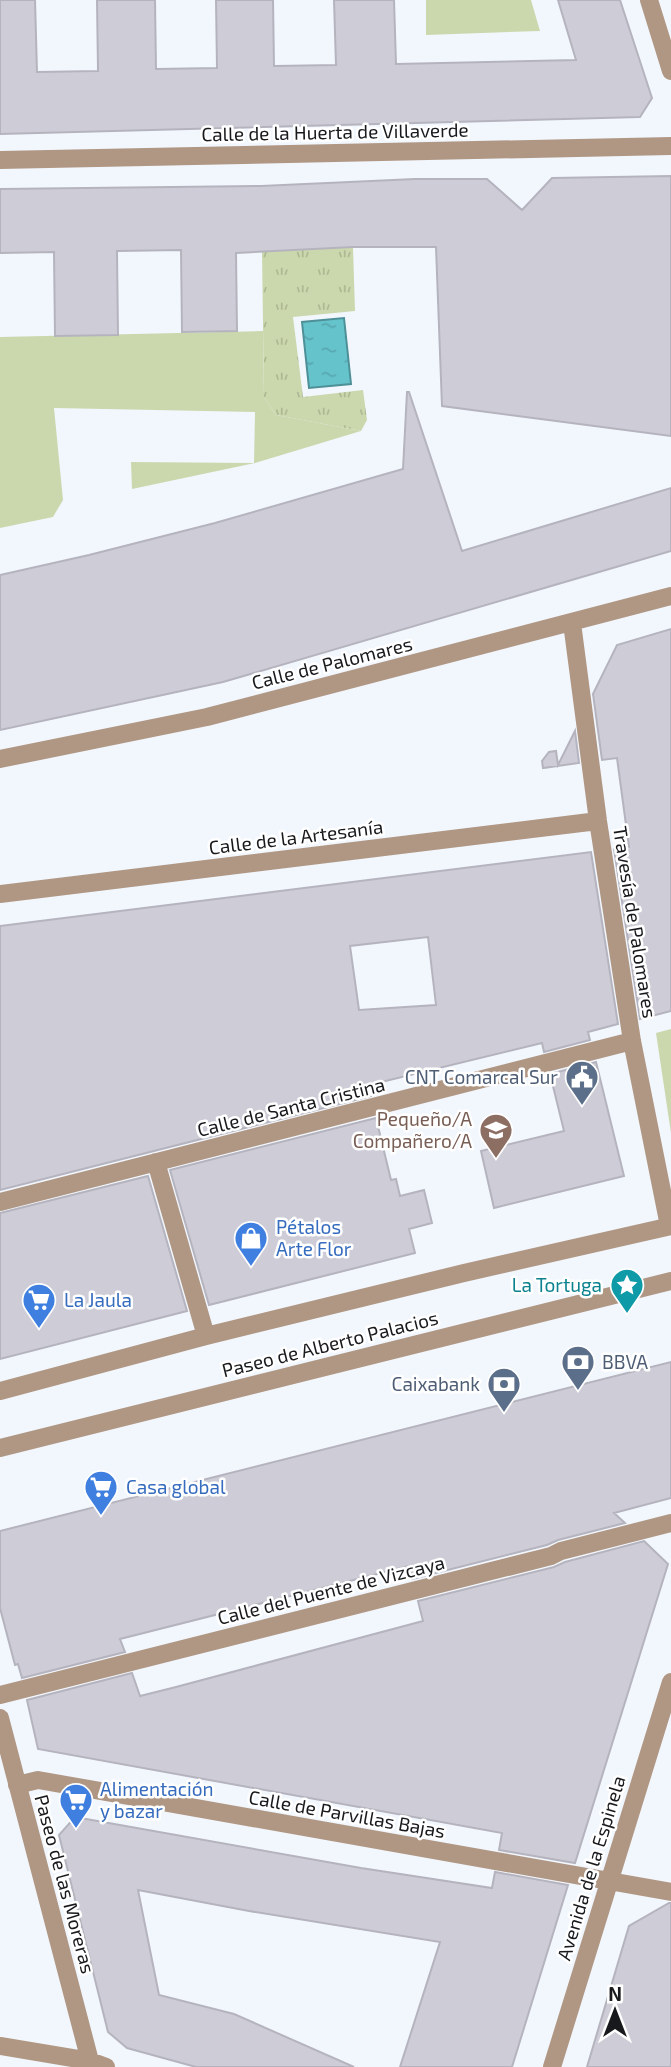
<svg xmlns="http://www.w3.org/2000/svg" width="671" height="2067" font-family="'Exo 2',sans-serif">
<defs>
<pattern id="grass-tufts" width="24" height="20" patternUnits="userSpaceOnUse" patternTransform="scale(1.75)"><rect width="24" height="20" fill="#cbd8ad"/><path d="M3 7l-1-3M5 7V3M7 7l1-3M15 17l-1-3M17 17v-4M19 17l1-3" fill="none" stroke="#aeb994"/></pattern>
<pattern id="water-ripples" width="26" height="14" patternUnits="userSpaceOnUse" patternTransform="scale(1.75)"><rect width="26" height="14" fill="#65c3cc"/><path d="M2 4q2-2 4 0t4 0M15 11q2-2 4 0t4 0" fill="none" stroke="#57a7af"/></pattern>
</defs>
<rect width="100%" height="100%" fill="#f2f7fe"/>
<path fill="url(#grass-tufts)" d="M353 247 355 311 293 317 303 397 363 390 367 420 361 431 276 415 264 397 262 252Z"/>
<path fill="#cbd8ad" d="M426 0H531L540 31 426 35Z
M263 331 264 397 276 415 361 431 255 463 132 489 131 462 254 463 255 412 54 408 63 500 53 517 0 528V337Z
M671 1029V1133L656 1033Z"/>
<path fill="url(#water-ripples)" stroke="#4e9097" stroke-width="2" d="M344 318 351 384 309 388 302 322Z"/>
<path fill="#cecdd7" stroke="#b5b4be" stroke-width="2" fill-rule="evenodd" d="M0 0H35L37 72 98 71 97 0H155L156 69 217 68 216 0H273L274 66 336 65 334 0H394L396 64 576 60 558 0H620L652 98 640 117 0 134Z
M671 176V436L442 406 436 247H353L236 253 237 331 182 332 181 250 117 251 118 335 55 336 54 252 0 253V189L261 186 415 179H487L522 210 552 178Z
M407 392H409L462 551 671 488V551L223 682 0 730V575L89 555 215 523 403 469Z
M671 629V1011L640 1019 614 849 629 847 617 758 602 760 593 694 617 645Z
M575 731 579 763 543 768 542 761 549 752 556 751 558 765Z
M591 852 618 1024 588 1032 590 1040 544 1052 542 1043 369 1085 371 1096 0 1190V926ZM428 937 436 1005 359 1010 350 946Z
M596 1062 624 1176 494 1208 481 1151 564 1131 550 1074Z
M376 1118 391 1180 396 1179 400 1196 424 1190 432 1223 409 1229 415 1253 209 1305 170 1170Z
M148 1176 187 1311 0 1359V1213Z
M671 1362V1498L614 1513 625 1523 558 1540 547 1545 412 1579 409 1566 120 1639 125 1652 22 1678 18 1664 15 1665 0 1608V1531Z
M644 1541 668 1564 575 1863 499 1850 502 1833 38 1749 27 1700 132 1673 140 1696 176 1687 423 1621 418 1601 554 1567 565 1562Z
M75 1817 361 1868 492 1888 495 1872 568 1885 512 2067H400L440 1942 249 1911 138 1890 159 1995 234 2014 354 2067H196L127 2048 108 2032 59 1835Z
M669 1903H671V2067H587L629 1926Z"/>
<g fill="none" stroke-linecap="round" stroke-linejoin="round">
<path stroke="#b09784" stroke-width="18" d="M649 0 671 71
M0 160 671 146
M572 623 598 821 632 1041 669 1226
M0 759 207 717 671 596
M0 894 598 821
M156 1162 206 1336
M0 1202 632 1041
M0 1391 206 1336 464 1273 671 1226
M0 1448 671 1281
M0 1695 551 1556 561 1551 671 1523
M0 1718 90 2061
M17 1785 38 1780 671 1892
M0 2046 90 2061 106 2067
M552 2067 671 1682"/>
</g>
<defs>
<symbol id="civic-pin" viewBox="-11 -11 22 30"><path d="M0 17L-7.5 6A9.5 9.5 0 1 1 7.5 6Z" fill="#5c6f8a" stroke="#fff"/><path d="M-.6-6.5H3V-4.5H.6V-3L4-1V1h2V6H-6V1h2V-1L-.6-3ZM-1.2 2.5V6h2.4V2.5Z" fill="#fff"/></symbol>
<symbol id="school-pin" viewBox="-11 -11 22 30"><path d="M0 17L-7.5 6A9.5 9.5 0 1 1 7.5 6Z" fill="#8d6e63" stroke="#fff"/><path d="M0-5L7-2L0 1L-7-2ZM-4 1L0 2.5L4 1V4Q0 6-4 4Z" fill="#fff"/></symbol>
<symbol id="shop-pin" viewBox="-11 -11 22 30"><path d="M0 17L-7.5 6A9.5 9.5 0 1 1 7.5 6Z" fill="#3f7fe0" stroke="#fff"/><path d="M-5-2.5h2.3a2.7 3.5 0 0 1 5.4 0H5L5.5 6h-11ZM-1.5-2.5h3a1.5 2.3 0 0 0-3 0Z" fill="#fff"/></symbol>
<symbol id="sight-pin" viewBox="-11 -11 22 30"><path d="M0 17L-7.5 6A9.5 9.5 0 1 1 7.5 6Z" fill="#0f9aa8" stroke="#fff"/><path d="M0-6L1.8-2.2L6-1.7L2.9 1.2L3.7 5.4L0 3.3L-3.7 5.4L-2.9 1.2L-6-1.7L-1.8-2.2Z" fill="#fff"/></symbol>
<symbol id="supermarket-pin" viewBox="-11 -11 22 30"><path d="M0 17L-7.5 6A9.5 9.5 0 1 1 7.5 6Z" fill="#3f7fe0" stroke="#fff"/><path d="M-6-5.5h2.5l.6 2H6L4.5 2H-2.5L-4.4-4H-6ZM-1.5 3.2a1.3 1.3 0 1 0 .1 0ZM3 3.2a1.3 1.3 0 1 0 .1 0Z" fill="#fff"/></symbol>
<symbol id="bank-pin" viewBox="-11 -11 22 30"><path d="M0 17L-7.5 6A9.5 9.5 0 1 1 7.5 6Z" fill="#5c6f8a" stroke="#fff"/><path d="M-6-4H6V4H-6ZM0-2.3a2.3 2.3 0 1 0 0 4.6a2.3 2.3 0 1 0 0-4.6Z" fill="#fff"/></symbol>
</defs>
<g fill-rule="evenodd">
<use href="#civic-pin" x="563" y="1058" width="38" height="52"/>
<use href="#school-pin" x="477" y="1111" width="38" height="52"/>
<use href="#shop-pin" x="232" y="1219" width="38" height="52"/>
<use href="#sight-pin" x="608" y="1266" width="38" height="52"/>
<use href="#supermarket-pin" x="20" y="1281" width="38" height="52"/>
<use href="#bank-pin" x="559" y="1343" width="38" height="52"/>
<use href="#bank-pin" x="485" y="1365" width="38" height="52"/>
<use href="#supermarket-pin" x="82" y="1468" width="38" height="52"/>
<use href="#supermarket-pin" x="57" y="1781" width="38" height="52"/>
</g>
<g text-anchor="middle" stroke-width="5" stroke-linejoin="round" paint-order="stroke">
<g font-size="19" fill="#17191c" stroke="#fff">
<text transform="translate(335 132) rotate(-1)" y="7">Calle de la Huerta de Villaverde</text>
<text transform="translate(332 663) rotate(-14)" y="7">Calle de Palomares</text>
<text transform="translate(296 837) rotate(-7)" y="7">Calle de la Artesanía</text>
<text transform="translate(635 922) rotate(81)" y="7">Travesía de Palomares</text>
<text transform="translate(291 1107) rotate(-14)" y="7">Calle de Santa Cristina</text>
<text transform="translate(330 1344) rotate(-14)" y="7">Paseo de Alberto Palacios</text>
<text transform="translate(331 1590) rotate(-14)" y="7">Calle del Puente de Vizcaya</text>
<text transform="translate(347 1814) rotate(10)" y="7">Calle de Parvillas Bajas</text>
<text transform="translate(591 1868) rotate(-73)" y="7">Avenida de la Espinela</text>
<text transform="translate(65 1884) rotate(75)" y="7">Paseo de las Moreras</text>
</g>
<g font-size="19" fill="#4e5e75" stroke="#fff" text-anchor="end">
<text x="558" y="1084">CNT Comarcal Sur</text>
<text x="602" y="1369" text-anchor="start">BBVA</text>
<text x="480" y="1391">Caixabank</text>
</g>
<g font-size="19" fill="#785e54" stroke="#fff" text-anchor="end">
<text x="472" y="1126">Pequeño/A<tspan x="472" dy="22">Compañero/A</tspan></text>
</g>
<g font-size="19" fill="#366cbe" stroke="#fff" text-anchor="start">
<text x="276" y="1234">Pétalos<tspan x="276" dy="22">Arte Flor</tspan></text>
<text x="64" y="1307">La Jaula</text>
<text x="126" y="1494">Casa global</text>
<text x="100" y="1796">Alimentación<tspan x="100" dy="22">y bazar</tspan></text>
</g>
<g font-size="19" fill="#0d838f" stroke="#fff" text-anchor="end">
<text x="602" y="1292">La Tortuga</text>
</g>
</g>
<g transform="translate(615 2011)" stroke="#ffffff" stroke-width="5" paint-order="stroke">
<path d="M0-5L12 26L0 18L-12 26Z" fill="#17191c"/>
<text y="-10" font-size="19" font-weight="bold" text-anchor="middle" fill="#17191c">N</text>
</g>
</svg>
